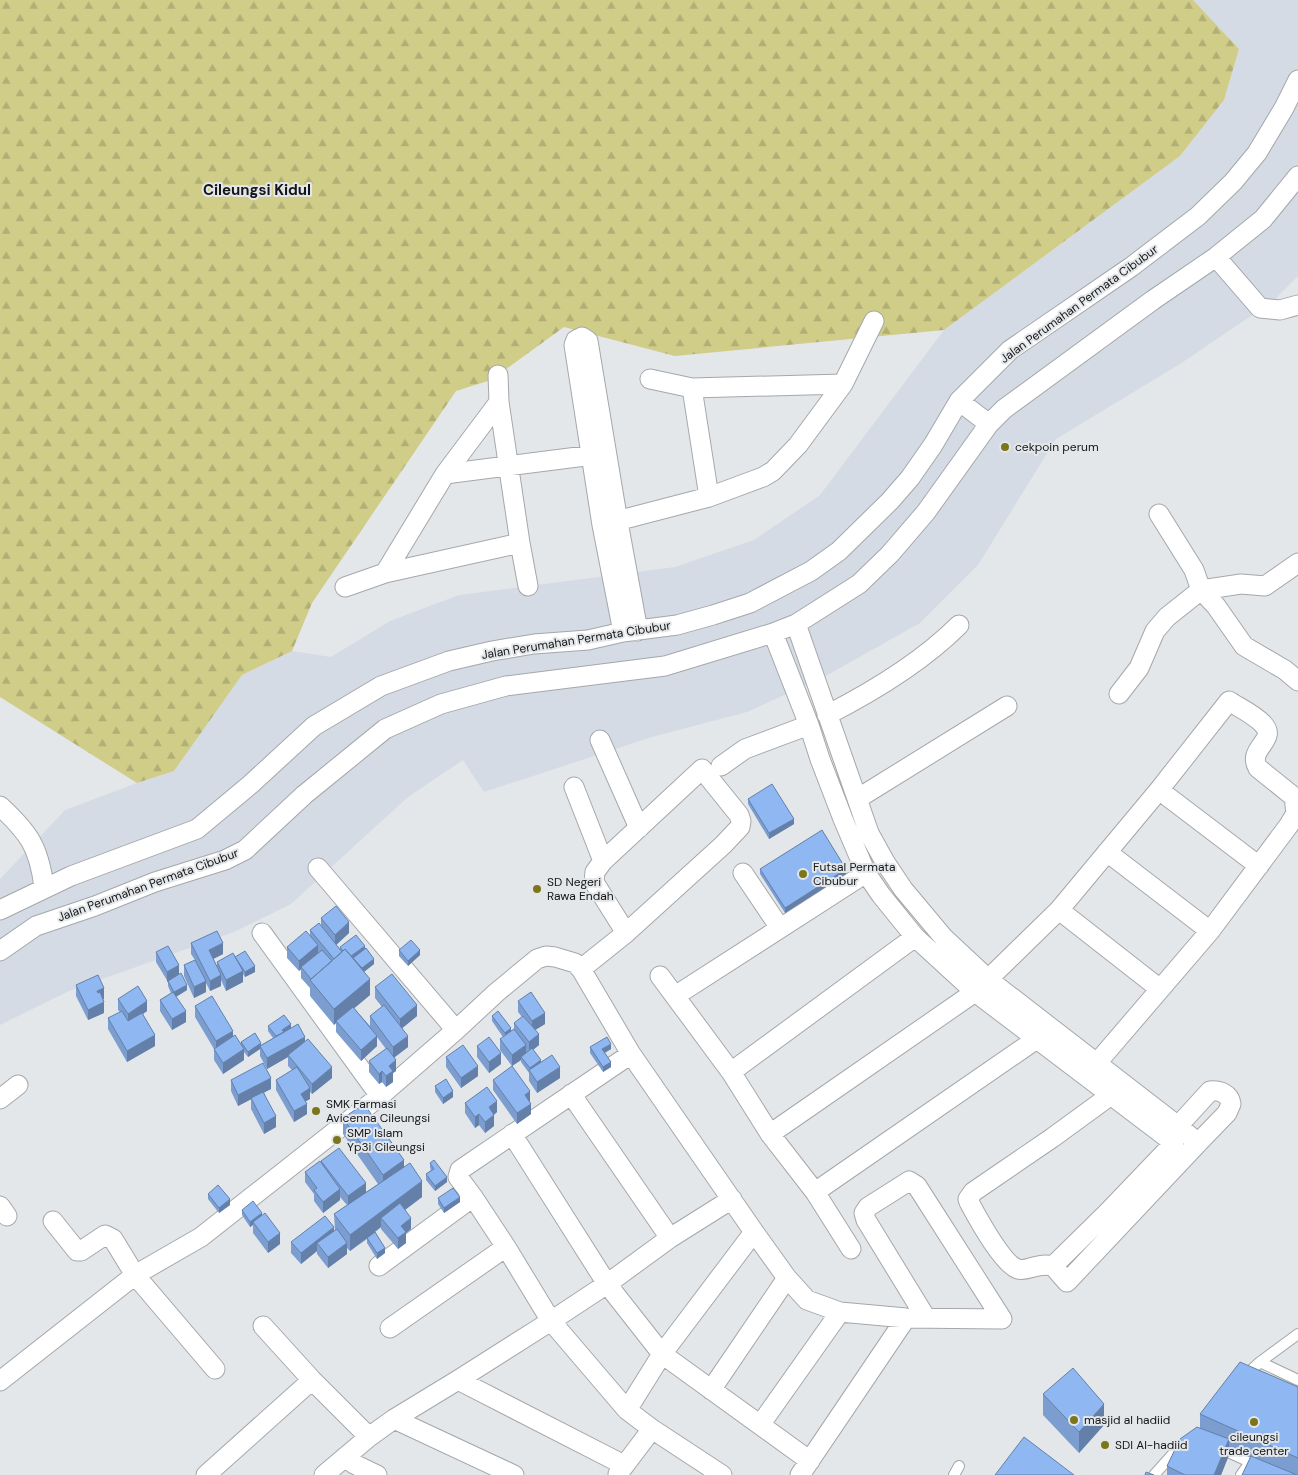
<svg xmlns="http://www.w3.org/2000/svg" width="1298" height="1475" font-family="'DM Sans',sans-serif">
<defs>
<pattern id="forest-firs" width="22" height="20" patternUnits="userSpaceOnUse" patternTransform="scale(1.25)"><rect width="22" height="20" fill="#d0cd88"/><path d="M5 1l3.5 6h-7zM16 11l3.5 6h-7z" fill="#b2af75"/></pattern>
</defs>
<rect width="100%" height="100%" fill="#e4e7ea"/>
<path fill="#d4dbe5" d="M1193 0H1298V276L1273 301 1180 364 1056 439 978 565 920 623 824 677 747 712 652 737 484 792 463 760 408 797 291 904 234 932 69 991 0 1025V879L65 810 137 783 174 771 242 675 292 651 331 657 390 621 459 595 675 567 754 540 820 495 944 330 1180 156 1224 100 1239 49Z"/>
<path fill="url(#forest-firs)" d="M0 0H1193L1239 49 1224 100 1180 156 944 330 675 356 564 327 491 380 456 391 312 603 292 651 242 675 174 771 137 783 0 697Z"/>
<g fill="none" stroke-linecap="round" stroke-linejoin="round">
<defs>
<path id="service" d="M1260 1362 1298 1334
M1244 1377 1260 1362 1298 1380
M1217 1447 1250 1462
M954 1475 959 1466
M1154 1475 1180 1446
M1241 1475 1250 1462 1253 1464"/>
<path id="minor" d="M1216 257 1260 308 1280 310 1298 305
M498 375 499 402
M650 379 692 388
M959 401 989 424
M445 474 499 402 520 543
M709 497 692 388 843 384
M1159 514 1194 570 1201 590 1216 606 1244 646 1285 670 1298 681
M605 524 709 497 763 477 773 471 798 445 843 384 874 321
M385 573 520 543 528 586
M345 587 385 573 445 474 601 454
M796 624 869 833 885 862 903 889 944 938 989 980 1178 1126 1198 1143 1067 1282 1053 1266C1037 1262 1027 1272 1018 1269 1003 1265 977 1217 969 1202L968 1199 973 1192 1052 1138 1111 1095
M623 632 602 525 574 345 576 340 582 337 588 341 618 522 638 631
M773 633 809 725 820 759 843 819 866 873 881 895 915 937 975 992 1174 1143 1107 1213 1053 1266
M1119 694 1139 668 1155 631 1167 617 1201 590 1241 584 1265 586 1298 563
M827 715C874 691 922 662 959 625
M600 740 639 828
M721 766 745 749 809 725
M574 787 603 861
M1159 790 1259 866
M857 799 1007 706
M0 806C29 833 39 847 44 887
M1107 852 1210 931
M318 868 456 1030
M743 873 780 928
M0 910 71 876 197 829 251 784 314 726 381 686 449 661 492 651 534 644 588 640 623 632 677 625 713 615 750 603 811 571 839 551 890 501 910 478 933 445 959 401 1010 350 1131 267 1198 216 1233 182 1257 153 1284 108 1298 80
M1059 910 1160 989
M262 933 380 1096
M0 951 36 926 95 906 155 882 225 860 245 850 304 795 385 729 441 704 506 686 665 666 773 633 796 624 859 584 890 554 926 512 989 424 1004 409 1153 300 1216 257 1263 219 1298 176
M581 969 631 1054 754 1232 787 1278 807 1300 840 1312 906 1318 1002 1319
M660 976 731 1072 770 1134 815 1192 1038 1038
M675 996 866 873
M631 1054 460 1170 458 1177 473 1197 506 1247 551 1321 627 1410 652 1429 722 1475
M731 1072 915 937
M571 1094 670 1238
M0 1099 18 1085
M1178 1126 1210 1091C1220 1090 1230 1094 1231 1104L1227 1113 1198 1143
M512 1134 607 1284 662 1354 754 1232
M770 1134 975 992 1059 910 1159 790 1229 701C1240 708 1253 714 1262 723 1280 740 1246 748 1258 768L1294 797 1296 813 1289 825 1210 931 1096 1064
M815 1192 851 1249
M0 1206 7 1216
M53 1221 77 1251H81L105 1235 113 1239 135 1275 215 1369
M379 1266 473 1197
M926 1318 866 1220 864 1213 868 1207 909 1181 917 1186 1002 1319
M263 1326 312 1380 369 1437
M390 1328 506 1247
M458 1380 624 1465
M0 1381 135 1275 201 1237 380 1096 456 1030 497 992 537 959 546 956 555 957 575 963 581 969 626 933 723 845 740 827 741 821 739 815 702 769 603 861 595 872 594 882 626 933
M711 1390 787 1278
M627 1410 662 1354 810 1461
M394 1419 514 1475
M760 1425 840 1312
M345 1457 354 1464 377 1475
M618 1474 652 1429
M206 1475 312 1380
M324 1475 369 1437 394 1419 458 1380 551 1321 607 1284 670 1238 732 1199
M800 1475 906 1318"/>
</defs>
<use href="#service" stroke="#a5a7aa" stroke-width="12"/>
<use href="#minor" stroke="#a5a7aa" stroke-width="21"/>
<use href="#service" stroke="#fff" stroke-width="10"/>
<use href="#minor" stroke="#fff" stroke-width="19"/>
</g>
<path fill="#7b9dcf" d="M748 799 794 824 769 839 748 804Z
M760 869 846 874 785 913 760 874Z
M321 918 349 933 336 945 340 949V947L365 949 374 964 364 972 370 995 354 1008 370 1026V1016L382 1007 375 998V987L417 1016 402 1028 408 1047 394 1058 396 1071 393 1073V1082L386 1087 382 1082 379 1084 369 1072V1061L386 1049 377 1037V1046L361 1061 336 1032V1023L334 1025 310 996V988L301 978V969L299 971 287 958V947L310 936V930L321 926Z
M191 943 223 954 213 959 217 966V962L235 958 255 972 245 977 243 974V982L226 991 221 980V986L210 991 206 983V992L194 998 184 976V965L195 960 191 954Z
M399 950 420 955 408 966 399 956Z
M156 952 179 974 187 990 176 997 186 1022 172 1030 160 1011V1000L171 993 168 986V982L156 962Z
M76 985 104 999H103L104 1013 88 1020 76 996Z
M118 999 147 1011 143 1014 155 1046 127 1062 108 1029V1018L120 1012 118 1010Z
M518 1001 545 1024 535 1030 539 1045 533 1050 541 1062 560 1078 537 1093 529 1081V1073L521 1062V1060L512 1066 500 1050V1039L503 1037 492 1021V1016L511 1031 514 1029V1023L522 1017 518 1012Z
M195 1006 233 1036 241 1045V1042L261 1045 273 1038 268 1031V1026L291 1028 305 1041 332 1078 312 1094 310 1092V1099L305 1101 307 1114 294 1122 276 1090V1080L292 1070 288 1066V1057L267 1069 260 1056V1049L248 1057 244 1052V1060L223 1074 214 1060V1049L195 1017Z
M477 1046 501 1064 489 1073 477 1057Z
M590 1047 611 1049 605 1053 611 1067 603 1072 590 1053Z
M446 1057 478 1076 461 1088 446 1067Z
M231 1080 271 1089 264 1092 276 1127 264 1134 251 1109V1099L238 1106 231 1091Z
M493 1080 530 1102 531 1114 517 1124 493 1090Z
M435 1086 453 1097 443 1104 435 1092Z
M465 1103 497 1112 494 1115V1126L485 1133 479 1125 475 1128 465 1113Z
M343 1118 404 1166 422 1197 405 1210 411 1229 406 1233V1243L398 1249 381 1229V1227L375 1232 385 1253 377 1259 367 1243V1239L350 1251 347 1248V1254L328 1268 317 1254V1251L301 1264 291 1253V1242L334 1231H335L334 1214 347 1205 340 1197V1200L323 1213 314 1201V1194L305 1182V1172L321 1164V1161L366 1192 378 1184 343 1134Z
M430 1163 447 1182 435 1191 426 1180V1174L431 1170 430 1168Z
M208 1194 230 1205 219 1213 208 1199Z
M438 1198 460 1202 444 1213 438 1204Z
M242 1210 262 1215 280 1244 268 1253 253 1233V1225L250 1227 242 1215Z
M1298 1387V1475H1242L1251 1458 1229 1448V1455L1221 1475H1167V1466L1200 1428V1414Z
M1043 1394 1104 1425 1079 1453 1043 1415Z"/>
<path fill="#6480a9" d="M794 819V824L769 839V833Z
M846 869V874L785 913V908Z
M349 922V933L335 946V935Z
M223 943V954L209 961V950Z
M318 945V955L301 967V969L299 971V961Z
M365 946V951L354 959 349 958Z
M420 950V955L408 966V961Z
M374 959V964L361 974V969Z
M179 965V976L167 982V972Z
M255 966V972L245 977V972Z
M243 971V982L226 991V980Z
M221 975V986L210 991V981Z
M370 979V995L338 1022 336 1021V1023L334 1025V1009Z
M206 981V992L194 998V987Z
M187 985V990L174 998V992Z
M104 988V999L97 1002V991Z
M147 1001V1011L128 1024V1014Z
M104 1002V1013L88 1020V1010Z
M417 1005V1016L400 1030V1019Z
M186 1011V1022L172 1030V1019Z
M545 1013V1024L532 1032V1021Z
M291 1024V1029L282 1035V1030Z
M511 1028V1033L505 1038V1033Z
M233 1031V1041L216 1052V1041Z
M539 1034V1045L529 1053V1042Z
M155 1035V1046L127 1062V1051Z
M377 1036V1046L361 1061V1050Z
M408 1036V1047L393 1058V1047Z
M305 1037V1047L288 1055V1057L267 1069V1058Z
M261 1043V1048L260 1046V1049L248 1057V1052Z
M611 1044V1049L602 1054V1049Z
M526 1045V1056L521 1057V1060L512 1066V1055Z
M244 1049V1060L223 1074V1063Z
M501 1053V1064L489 1073V1062Z
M396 1060V1071L393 1073V1082L386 1087V1076L389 1066Z
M541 1060V1065L530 1071V1068Z
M611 1062V1067L603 1072V1067Z
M478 1066V1076L461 1088V1078Z
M332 1067V1078L312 1094V1084Z
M560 1067V1078L537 1093V1082Z
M382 1071V1082L379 1084V1074Z
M271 1078V1089L238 1106V1095Z
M310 1088V1099L301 1104V1094Z
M453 1091V1097L443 1104V1098Z
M530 1091V1102L525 1106V1095Z
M497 1101V1112L489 1118V1107Z
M307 1104V1114L294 1122V1111Z
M531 1104V1114L517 1124V1113Z
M479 1114V1125L475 1128V1117Z
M494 1115V1126L485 1133V1122Z
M276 1116V1127L264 1134V1123Z
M404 1160V1176L383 1191V1175Z
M447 1177V1182L435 1191V1186Z
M422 1181V1197L386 1224 381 1218V1227L350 1251V1235Z
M366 1183V1194L348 1207V1196Z
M340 1189V1200L323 1213V1202Z
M460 1197V1202L444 1213V1208Z
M230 1199V1205L219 1213V1208Z
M262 1213V1218L253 1222V1225L250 1227V1222Z
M411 1218V1229L406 1233V1243L398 1249V1238L401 1226Z
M334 1227V1238L317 1243V1251L301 1264V1253Z
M280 1233V1244L268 1253V1242Z
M347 1243V1254L328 1268V1257Z
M385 1248V1253L377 1259V1253Z
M1104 1404V1425L1079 1453V1432Z
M1229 1439V1455L1221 1475H1214Z"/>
<path fill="#8fb7f1" stroke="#6480a9" d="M772 784 794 819 769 833 748 799Z
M822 830 846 869 785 908 760 869Z
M336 906 349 922 335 935 321 918Z
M319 923 342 952 334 959 310 930Z
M217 931 223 943 209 950 221 975 210 981 191 943Z
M306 931 318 945 299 961 287 947Z
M356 935 365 946 351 956 345 949 343 951 340 947Z
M411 940 420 950 408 961 399 950Z
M168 946 179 965 167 972 156 952Z
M366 948 374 959 362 968 353 958Z
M345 949 370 979 334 1009 310 980Z
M322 950 332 961 311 979 301 967Z
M245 951 255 966 245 972 235 957Z
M233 953 243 971 226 980 217 962Z
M195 960 206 981 194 987 184 965Z
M181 973 187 985 174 992 168 981Z
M392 974 417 1005 400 1019 375 987Z
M98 975 104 988 97 991 98 993 100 992 104 1002 88 1010 76 985Z
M138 986 147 1001 128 1014 118 999Z
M173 992 186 1011 172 1019 160 1000Z
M531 992 545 1013 532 1021 518 1001Z
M212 996 233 1031 216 1041 195 1006Z
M384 1005 408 1036 393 1047 370 1016Z
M353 1007 377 1036 361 1050 336 1021Z
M122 1011 128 1021 142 1013 155 1035 127 1051 108 1018Z
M498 1011 511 1028 505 1033 492 1016Z
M284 1015 291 1024 282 1030 284 1032 276 1036 268 1026Z
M523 1016 539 1034 529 1042 514 1023Z
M298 1024 305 1037 267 1058 260 1046Z
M514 1029 526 1045 512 1055 500 1039Z
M255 1033 261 1043 248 1052 241 1042Z
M235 1035 244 1049 223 1063 214 1049Z
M489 1037 501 1053 489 1062 477 1046Z
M607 1037 611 1044 602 1049 611 1062 603 1067 590 1047Z
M308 1039 332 1067 312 1084 288 1055Z
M463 1045 478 1066 461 1078 446 1057Z
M387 1048 396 1060 389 1066 393 1071 386 1076 382 1071 379 1074 369 1061Z
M532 1048 541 1060 530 1068 521 1057Z
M552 1055 560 1067 537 1082 529 1070Z
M263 1063 271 1078 238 1095 231 1080Z
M512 1066 530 1091 525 1095 531 1104 517 1113 493 1080Z
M297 1067 310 1088 301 1094 307 1104 294 1111 276 1080Z
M446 1079 453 1091 443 1098 435 1086Z
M487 1087 497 1101 489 1107 494 1115 485 1122 479 1114 475 1117 465 1103Z
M263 1092 276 1116 264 1123 251 1098Z
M364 1104 404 1160 383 1175 343 1118Z
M339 1148 366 1183 348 1196 321 1161Z
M434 1160 447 1177 435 1186 426 1174 434 1169 430 1163Z
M320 1161 340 1189 323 1202 314 1190 317 1188 305 1172Z
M410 1163 422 1181 350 1235 334 1214Z
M218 1185 230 1199 219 1208 208 1194Z
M453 1188 460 1197 444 1208 438 1198Z
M253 1201 262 1213 250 1222 242 1210Z
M400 1203 411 1218 401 1226 406 1232 398 1238 381 1218Z
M265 1213 280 1233 268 1242 253 1222Z
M325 1216 334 1227 301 1253 291 1242Z
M337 1229 347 1243 328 1257 317 1243Z
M375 1232 385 1248 377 1253 367 1238Z
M1240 1362 1298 1387V1458L1200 1414Z
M1073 1368 1104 1404 1079 1432 1043 1394Z
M1197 1427 1229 1439 1214 1475H1185L1167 1466 1180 1439Z
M1024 1437 1074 1475H995Z
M1251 1456 1297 1475H1242Z
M1146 1472 1154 1475H1145Z"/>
<g fill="#7b761b" stroke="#e4e7ea" stroke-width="2">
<circle cx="1005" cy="447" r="5"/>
<circle cx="803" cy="874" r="5"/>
<circle cx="537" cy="889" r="5"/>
<circle cx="316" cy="1111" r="5"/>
<circle cx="337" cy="1140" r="5"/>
<circle cx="1074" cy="1420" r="5"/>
<circle cx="1254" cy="1422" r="5"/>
<circle cx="1105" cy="1445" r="5"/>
</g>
<g text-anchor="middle" stroke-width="4" stroke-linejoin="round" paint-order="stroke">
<g font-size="12" fill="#141516" stroke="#e4e7ea">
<text transform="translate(1079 304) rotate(-36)" y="4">Jalan Perumahan Permata Cibubur</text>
<text transform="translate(576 640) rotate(-9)" y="4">Jalan Perumahan Permata Cibubur</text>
<text transform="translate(148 885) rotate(-20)" y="4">Jalan Perumahan Permata Cibubur</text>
</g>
<g font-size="12" fill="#141516" stroke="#e4e7ea" text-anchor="start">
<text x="1015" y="451">cekpoin perum</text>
<text x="813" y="871">Futsal Permata<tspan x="813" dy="14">Cibubur</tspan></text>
<text x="547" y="886">SD Negeri<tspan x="547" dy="14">Rawa Endah</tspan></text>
<text x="326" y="1108">SMK Farmasi<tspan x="326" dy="14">Avicenna Cileungsi</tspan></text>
<text x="347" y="1137">SMP Islam<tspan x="347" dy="14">Yp3i Cileungsi</tspan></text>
<text x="1084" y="1424">masjid al hadiid</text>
<text x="1254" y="1441" text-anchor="middle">cileungsi<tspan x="1254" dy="14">trade center</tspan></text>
<text x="1115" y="1449">SDI Al-hadiid</text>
</g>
<g font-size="15" font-weight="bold" fill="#141516" stroke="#e4e7ea">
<text x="257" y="195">Cileungsi Kidul</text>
</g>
</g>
</svg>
